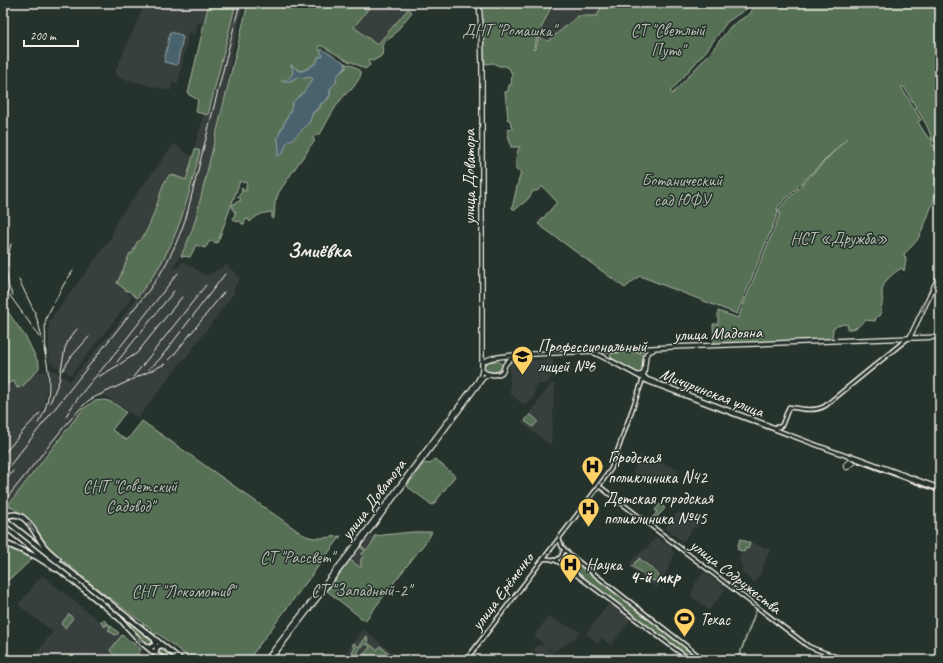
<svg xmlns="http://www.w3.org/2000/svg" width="943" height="663" font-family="Caveat,sans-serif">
<rect width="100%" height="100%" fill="#26332d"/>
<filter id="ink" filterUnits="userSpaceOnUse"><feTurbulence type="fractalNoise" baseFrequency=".025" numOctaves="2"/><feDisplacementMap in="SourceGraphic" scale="8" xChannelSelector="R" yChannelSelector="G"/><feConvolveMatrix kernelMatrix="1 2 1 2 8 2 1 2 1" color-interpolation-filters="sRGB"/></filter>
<g filter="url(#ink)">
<path fill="#393f3d" d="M145 3H210L204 23 198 22 195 34H192V32L189 31 178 83H172L170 91 120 78 117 76 116 74V70Z
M236 3H244L232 54 224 98 193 226 180 256 173 268H178L183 261 206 276 227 265 240 277 239 281 236 284 234 289V293L187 356 181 362 138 418 104 395 101 398 97 395 89 401 3 510V385L29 374 42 371 47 373V389L44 402H46L41 414 45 413 49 389V369L58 372 59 375 65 377 70 381 118 324 161 264 158 262 186 192 195 173 199 151 194 149Z
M373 3H409L411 5 377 45 354 27Z
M555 3H603L597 16H578L548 41 539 37Z
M174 144 192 157 185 180 180 186 169 175 164 182 151 219 143 238 140 241 137 242 132 254 130 253 119 279 117 283 131 296 129 302 71 375 49 362V326L48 325 51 319 111 238 115 223Z
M553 359 554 373 547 384H536L533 399 526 405 520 402 510 393V365L512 363 517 361Z
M552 383 555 384 551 444H549L522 423Z
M640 455 678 469 672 484 649 476 645 483 633 472Z
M678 512 701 522 697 528H693L683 542 665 528Z
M374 536V541L367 551 361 546 368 537Z
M656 537 671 547 674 555 663 580 657 588 630 568 632 560 648 547Z
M740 539 770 549 760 575H759L755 583 740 571 743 568 739 559 742 552 736 550Z
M360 547 365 551 364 552 362 565 360 568 350 560Z
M704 572 726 589 709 610 691 596 696 582Z
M42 575 104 625 106 623 153 660H37L33 657 53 632 18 605Z
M609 603 631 619 611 645 602 638 598 643 586 634Z
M548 617 580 631 575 638 554 652 545 645 550 652 552 651 555 656 553 660H542L533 649 540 644 542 646 544 644 534 636Z
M364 629 370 634V635L402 660H340Z"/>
<path fill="#577055" stroke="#a6b09e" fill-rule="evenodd" d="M210 3H236L208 115 196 112 198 100 188 94 207 11Z
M248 3H373L354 27 377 45 408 9 412 12 392 37 385 41 382 46 383 52 382 55 380 57 373 61 369 60 368 61 370 65 365 69 352 62H350L322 46H319V49L320 50 323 56 321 57H318C316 64 307 70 300 71L291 65C295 74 292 79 283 81L288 82 298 77 305 78 312 77 313 79 303 93 293 102 290 112 280 132 278 138 279 150 277 156 283 152 286 144 289 141 295 137 309 123 313 113 320 108V104C324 103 329 100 330 95 330 94 330 92 330 91 330 87 332 85 336 83 336 73 340 74 346 68V66L345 63 348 65 349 64C353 66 360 69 361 74 361 77 353 88 351 90 349 91 347 92 346 94 336 104 329 118 322 131L320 134C316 134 315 135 313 139L315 141 310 146 306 154 300 161 279 192 275 202 274 218 272 219V212C262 213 257 215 250 222L249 220 246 219 244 224H242L241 222 239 221 237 222 233 219 236 211 234 212 232 205 241 200 240 198 237 197 242 192 241 189 242 188 244 191H246V186L247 183 246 182 244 183 240 181 219 239 217 243 210 241 205 248 196 245 190 257 181 256 191 233 195 221Z
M480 3H553L537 38 533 50 535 49 539 37 548 41 578 16H597L603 3H940V143H937L932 139 927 126 904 87H901L921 120 918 122 926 135 932 140V146L940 144V161L937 165 936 177 939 186V167L940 165V190H938C931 205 927 222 919 237 916 243 909 249 904 254L906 260 904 271 902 268C893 273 883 281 882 291 882 300 884 301 880 310L882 311 880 316H877L875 321 865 320C858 326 857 330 847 329L848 325 843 324 841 325 837 326 833 329 832 339 714 344 713 324H718V311L738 318 780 214 778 210 847 138 777 208 778 213 737 314 640 276 638 277 625 288 538 224 557 202 543 187H542L537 191H533C531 196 527 201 522 204 520 206 518 207 516 209H513L512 208C515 196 517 184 521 173L516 170C516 162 515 153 520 147H511L507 130 512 129 510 120H508L507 118 508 117 505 92 508 91 509 85H511L512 74 509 68 505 66H499L493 63 485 64ZM752 5 751 11 752 12 731 26 710 53 672 94 670 92 707 50 727 22Z
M195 149 200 151C191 187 182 225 164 258 157 272 146 285 137 298L129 291H127L117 283 119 279 130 253 132 254 137 242C148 238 159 197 163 185 165 181 168 177 170 174L186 180Z
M3 305 27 339 39 364V368L23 386 17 388 14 381 3 385Z
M638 352 642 354 643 357 642 372 640 374 613 359 611 357 610 355 613 353Z
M488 361H498L502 364C501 379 474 370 488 361Z
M103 400C111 400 119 407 126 412L112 430 127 440 142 421 302 534C313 541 328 537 341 536L248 660H192L157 633 155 635 148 630 151 631 152 629 144 624 143 625 146 628 142 625 143 623 110 598H109L72 568 51 550 46 545 26 517 8 505 83 409 94 401Z
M530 414 538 421 533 427 525 421Z
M435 459 455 476 434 504 432 505 408 487 407 486 411 480 415 477V475L422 465 425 463 430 464Z
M660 504 665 508 660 514H659L655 521 652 518 657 512 655 510Z
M412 532H432L428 539 392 585 365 621 327 591 350 560 360 567 362 566 360 564 362 562 360 561 363 556 361 554 365 551 360 547 361 546 367 550 374 541V536Z
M740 539 750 543 748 549 746 548 744 552 737 549Z
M3 545C13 550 23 553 32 559L15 575 3 583Z
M565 553 571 559 703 660H692L566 565 559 561V560Z
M639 558 657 573 659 577C658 580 655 582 651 580L632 566 633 565 634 566 635 562 639 560 638 559Z
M76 579 153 641 154 644 150 645 138 635 116 612 75 580Z
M757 609 738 660H737L756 610Z
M69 614 73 618 65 628 61 624Z
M103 620H104L119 633 115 635 108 630 110 627 106 624 105 627 100 622Z
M122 635 141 649 140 651 133 660H119L118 658 110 651V650Z
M367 636 368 643 377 650 380 646 394 657 392 660 388 658V660H387L384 657 382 660H357L353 656 354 655 352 653 355 648 352 645 354 643 359 647ZM366 644 368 645 370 647 360 659 358 657C357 651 360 647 366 644Z
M160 647H162L178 660H166L157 652 158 648Z"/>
<path fill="#49646e" stroke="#8d9c9f" d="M170 32 182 35 181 37H183L177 65 164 62Z
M322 49 345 63C348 73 335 69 336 83L332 86 330 90V95L325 102 320 104V107L313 112 310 121 307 125 295 137 289 141 286 144 283 153 280 155 277 156 279 150 278 138 280 132 290 112 293 102 303 93 313 79 311 77 305 78 298 77C292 79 288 84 281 81 288 81 292 77 293 71L291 65C294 67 297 70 300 71 304 72 316 64 318 61 318 60 318 58 318 57H321L323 56 320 50Z"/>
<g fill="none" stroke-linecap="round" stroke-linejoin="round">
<defs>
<path id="secondary" d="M638 376 646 381 811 443 940 490
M644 376 647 379 776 428
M776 427H779L782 425 789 407C801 409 814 412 825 406L907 339
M848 456H853L940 488
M599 486 808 646 815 649 845 660
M559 538 562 547 570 555 704 660
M543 559C552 558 558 561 566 567L690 660
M556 560 561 557 564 550
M466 660 599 486 611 469 643 379 644 373"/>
<path id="primary" d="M908 338 910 337 940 274
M595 353 611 361 637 375H641L644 373 646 355
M645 357 648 352 653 350
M482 364C487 356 505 357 514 355L672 347 940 337
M482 370C486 375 498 377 503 371 504 369 504 367 505 365 507 361 511 359 514 357
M266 660 363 535 477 382 481 375 482 370V66L481 30 479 3
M270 660 366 535 483 378 490 374"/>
<path id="highway" d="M3 519C24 503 34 534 44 546 48 551 53 555 58 559
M8 522 181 660
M3 525 106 607 119 618 141 642 163 660
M3 542 7 544 37 557 56 569
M149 648 155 645V640
M155 654 157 647 162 645"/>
</defs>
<use href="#secondary" stroke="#f4f1e8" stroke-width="5.5"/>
<use href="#primary" stroke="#f4f1e8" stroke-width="6"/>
<use href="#highway" stroke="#f4f1e8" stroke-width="7"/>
<use href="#secondary" stroke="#26332d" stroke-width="2.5"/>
<use href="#primary" stroke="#26332d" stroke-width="3.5"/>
<use href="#highway" stroke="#26332d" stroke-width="4"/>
<path stroke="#f4f1e8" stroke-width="1" d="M940 492 853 460C849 459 845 460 843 465L844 469 847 470C852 469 853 464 858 463L940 493"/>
<path stroke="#f4f1e8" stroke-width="1" d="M3 258 6 268 9 288 13 295
M8 267V257L11 244
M19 280 35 313 39 326 46 355 45 323 47 316 64 284 73 271
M3 286 29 322 39 337
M117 362 174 291
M149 369 159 360 225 274
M63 370 71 357 89 337
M98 377 117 366 137 353 182 297
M133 377 142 366 206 285
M50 403 59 381 65 348 69 339 77 329
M66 416C77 397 93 380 107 363 131 334 154 303 178 273
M38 423C41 418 45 413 46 406 51 391 49 366 44 350
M3 455 24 430 40 413
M3 474 149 290C154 283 159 276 163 269 173 252 181 233 187 214L240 3
M3 484 13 471
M3 503 63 428 80 409 88 401 95 397 165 364 172 357 224 292"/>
<defs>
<path id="highway-bridge" d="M3 518 8 522"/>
</defs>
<use href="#highway-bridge" stroke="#f4f1e8" stroke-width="7" stroke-linecap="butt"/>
<use href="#highway-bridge" stroke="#26332d" stroke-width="4"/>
</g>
<defs><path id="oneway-solid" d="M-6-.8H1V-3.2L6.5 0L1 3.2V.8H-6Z"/></defs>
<g fill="#6e766e">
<use href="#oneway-solid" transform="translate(924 307) rotate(116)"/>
<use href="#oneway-solid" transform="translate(31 527) rotate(-125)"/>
<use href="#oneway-solid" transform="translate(138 638) rotate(45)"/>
</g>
</g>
<defs>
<symbol id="university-pin" viewBox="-11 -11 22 30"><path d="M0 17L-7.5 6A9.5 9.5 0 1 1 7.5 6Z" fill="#ffd166" stroke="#26332d"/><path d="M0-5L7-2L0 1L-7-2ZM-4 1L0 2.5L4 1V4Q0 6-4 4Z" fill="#111"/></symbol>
<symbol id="hospital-pin" viewBox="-11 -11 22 30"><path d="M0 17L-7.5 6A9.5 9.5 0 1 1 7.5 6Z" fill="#ffd166" stroke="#26332d"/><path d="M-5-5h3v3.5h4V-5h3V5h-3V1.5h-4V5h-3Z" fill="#111"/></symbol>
<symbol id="stadium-pin" viewBox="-11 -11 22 30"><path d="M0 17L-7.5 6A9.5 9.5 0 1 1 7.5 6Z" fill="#ffd166" stroke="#26332d"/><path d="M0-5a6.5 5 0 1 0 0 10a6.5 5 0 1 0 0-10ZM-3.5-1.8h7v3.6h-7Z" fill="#111"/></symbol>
</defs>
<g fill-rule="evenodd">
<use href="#university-pin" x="510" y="344" width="25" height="34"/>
<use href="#hospital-pin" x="580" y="454" width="25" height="34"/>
<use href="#hospital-pin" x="576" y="496" width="25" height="34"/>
<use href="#hospital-pin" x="558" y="552" width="25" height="34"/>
<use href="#stadium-pin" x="672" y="606" width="25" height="34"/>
</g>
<g text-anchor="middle" stroke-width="3" stroke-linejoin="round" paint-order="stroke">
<g font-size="17" fill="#b5bdad" stroke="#26332d">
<text x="509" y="36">ДНТ "Ромашка"</text>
<text x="668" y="36">СТ "Светлый<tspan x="668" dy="20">Путь"</tspan></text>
<text x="682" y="186">Ботанический<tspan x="682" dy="20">сад ЮФУ</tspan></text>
<text x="839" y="244">НСТ «Дружба»</text>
<text x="130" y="492">СНТ "Советский<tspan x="130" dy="20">Садовод"</tspan></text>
<text x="297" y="563">СТ "Рассвет"</text>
<text x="361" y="596">СТ "Западный-2"</text>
<text x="183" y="597">СНТ "Локомотив"</text>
</g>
<g font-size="17" fill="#f4f1e8" stroke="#26332d">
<text transform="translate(469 177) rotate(-90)" y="6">улица Доватора</text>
<text transform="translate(718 333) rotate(-2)" y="6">улица Мадояна</text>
<text transform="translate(712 392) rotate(21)" y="6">Мичуринская улица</text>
<text transform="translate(373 499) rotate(-53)" y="6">улица Доватора</text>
<text transform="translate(736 576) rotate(38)" y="6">улица Содружества</text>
<text transform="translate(502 591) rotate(-53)" y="6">улица Ерёменко</text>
</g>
<g font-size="17" fill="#f4f1e8" stroke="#26332d" text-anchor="start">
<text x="538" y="352">Профессиональный<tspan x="538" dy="20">лицей №6</tspan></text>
<text x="608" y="463">Городская<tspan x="608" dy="20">поликлиника N42</tspan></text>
<text x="604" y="504">Детская городская<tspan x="604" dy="20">поликлиника №45</tspan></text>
<text x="586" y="570">Наука</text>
<text x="700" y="625">Техас</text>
</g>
<g font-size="18" font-weight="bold" fill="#f4f1e8" stroke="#26332d">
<text x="655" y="583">4-й мкр</text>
</g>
<g font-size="21" font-weight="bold" fill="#f4f1e8" stroke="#26332d">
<text x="319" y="257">Змиёвка</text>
</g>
</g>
<rect width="943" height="663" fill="none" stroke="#26332d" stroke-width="16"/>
<rect x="8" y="8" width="927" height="647" fill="none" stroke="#f4f1e8" stroke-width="1.5" filter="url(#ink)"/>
<path d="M24 40v6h54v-6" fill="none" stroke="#f4f1e8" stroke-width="2"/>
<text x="30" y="40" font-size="12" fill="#f4f1e8" stroke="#26332d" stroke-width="3" paint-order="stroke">200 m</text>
</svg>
